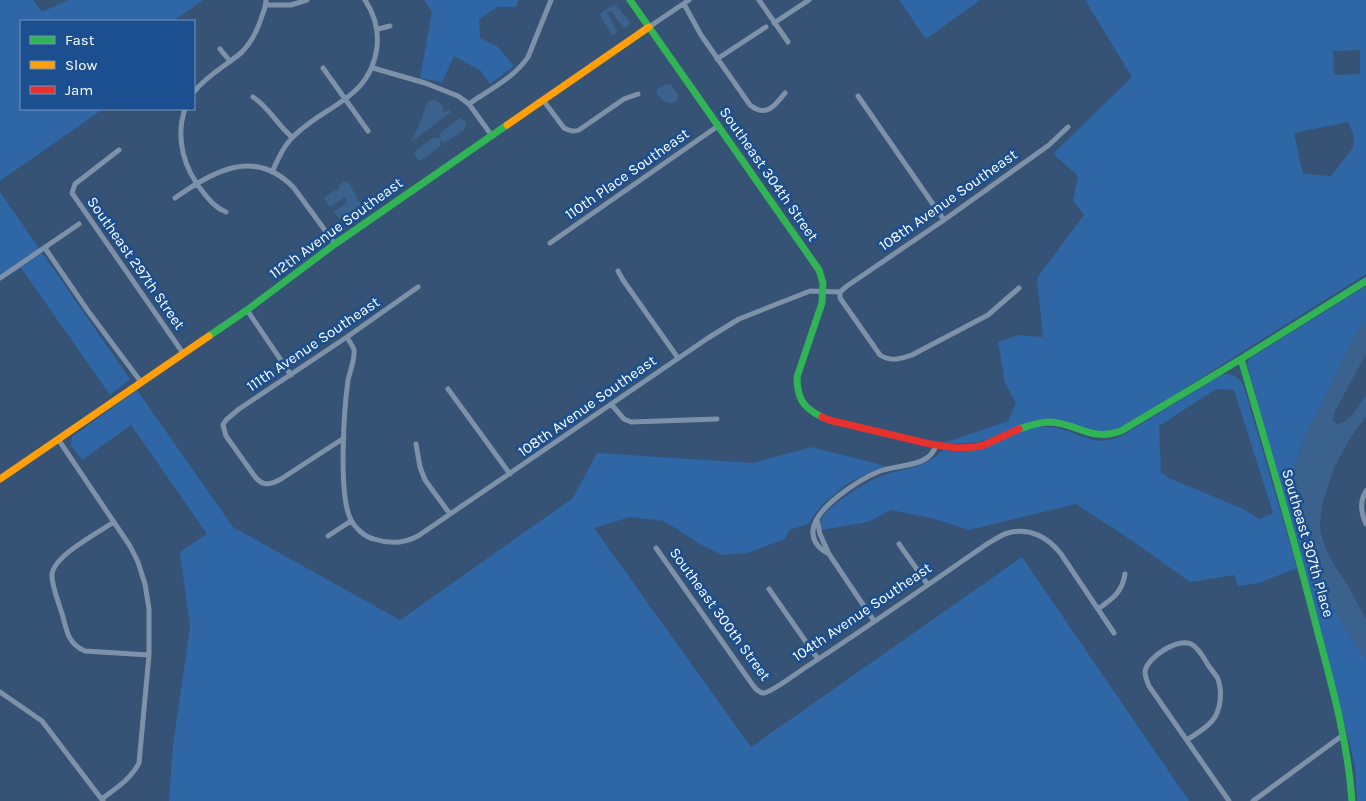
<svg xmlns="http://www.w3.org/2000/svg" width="1366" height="801" font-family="Karla,sans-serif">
<rect width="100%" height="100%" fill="#365274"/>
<path fill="#2f66a5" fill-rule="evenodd" d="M0 0H33L42 12 68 0H203L173 21H21V109H103L0 181Z
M424 0H518L516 7H497L479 19 480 38 498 47 514 66 490 84 481 71 454 56 442 82 420 78 432 12Z
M899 0H980L926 39Z
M1085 0H1366V274L1118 430C1112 431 1106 433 1099 432 1082 430 1070 419 1051 419 1028 419 1007 433 986 440 972 444 958 444 944 443L1008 421 1016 403 1005 383 998 342 1018 335 1043 337 1037 278 1084 215 1073 201 1078 176 1053 154 1132 77ZM1360 50V74L1334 75 1333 51ZM1348 122 1354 136 1353 148 1331 176 1303 174 1294 133Z
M0 192 130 379 110 395 21 268 0 281Z
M1366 286V319L1349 346 1328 392 1307 431 1298 455 1293 478V487L1303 538 1308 555 1314 572 1326 597 1366 661V801H1357L1355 768 1350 745 1247 365 1248 361 1252 357Z
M1227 374C1236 375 1241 379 1244 387L1297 568 1259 583 1238 586 1234 575 1190 582 1134 542 1076 504 969 530 935 519 891 510 868 522 821 530C821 526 820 522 822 518 828 506 866 482 879 477 901 468 926 469 943 450 950 451 959 453 966 451 991 445 1017 428 1043 427 1075 425 1091 453 1125 434L1221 375ZM1216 389 1234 390 1273 513 1260 519 1241 508 1169 478 1161 472 1159 426Z
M137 390 233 527 400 620 573 498 597 453 753 463 811 447 886 466 864 475 847 484 824 503 815 514 808 524 789 530 785 539 747 553 722 555 700 544 664 521 630 517 594 528 751 747 1022 557 1189 801H169L173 745 190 627 180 552 207 534 131 425 82 460 71 445 72 437Z"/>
<path fill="#3b618d" d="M615 4 630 22 627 27 623 28 611 11 607 13 613 23 617 32 612 36 600 15 602 12Z
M666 84 671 85 678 95 677 101C669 107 662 100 657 93V89Z
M435 100C441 103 443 105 443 112L449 110 451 112 414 140 411 141 417 130 428 101Z
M460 118 466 122V126L464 130 445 143 441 140 440 142 441 146 422 160H418L414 154 415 151 434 137 440 139 439 134Z
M344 181 349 183 361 205 340 219 335 214 334 211 347 203 345 197 330 207 325 201 324 198 334 191 339 189V185Z
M1366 319V354L1335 411 1333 421 1338 424C1352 420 1358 405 1366 395V416L1350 438 1334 468 1322 505 1320 526 1322 537 1326 549 1336 568 1347 584 1366 619V661L1326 597 1314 572 1308 555 1303 538 1293 487V478L1298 455 1307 431 1328 392 1349 346Z"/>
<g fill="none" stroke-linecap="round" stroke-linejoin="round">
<path stroke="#7d92a8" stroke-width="5" d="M759 0 788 42
M684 4 701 35 750 105C766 118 775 106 785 93
M266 5H291L307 0
M774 23 809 0
M649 27 689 0
M378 29 390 26
M220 49 230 61
M717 59 766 27
M323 68 368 131
M373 68 425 83 458 96 469 104 492 136
M194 92C207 75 226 66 242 52 251 43 257 31 261 19 263 12 266 7 266 0
M858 96 944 220
M253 97C269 107 277 125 292 137
M543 100 564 128C570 131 573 132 579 130L624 99 638 94
M469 104C489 90 515 77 528 57L551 0
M185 109C175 138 184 169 203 192 210 201 216 208 226 212
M119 150 75 184 72 193 183 353
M272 172C278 159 284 145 294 136 326 104 370 100 377 47 379 29 375 15 365 0
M175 198C213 171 255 147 294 188L335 244
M550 243 718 126
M45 248 88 311 141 382
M618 271 623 280 678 358
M0 278 79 224
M840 292 847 286 944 220 1049 145 1068 127
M840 292V298L880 355C891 362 900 359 912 355L988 315 1019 288
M247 310 291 375
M347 337C349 341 353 346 354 350 355 360 350 371 348 380 344 409 338 496 351 520 355 528 365 537 374 539 389 544 403 544 418 536L708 338 739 319 810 291 840 292
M448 389 510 474
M611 404 624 419 631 422 717 419
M344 438 281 479C272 484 264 487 256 478L226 436 223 425 226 420 239 409 347 337 418 287
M58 439 130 546 138 562 145 584 149 609V655L139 763C131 779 116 788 102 799
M416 444 420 467 425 480 450 514
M1366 491C1359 502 1361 513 1366 524
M817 519 820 534 829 554 874 621
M114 522C99 532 51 557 52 576 52 587 60 606 63 617 67 633 69 644 85 651L149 655
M328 536 351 521
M899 544 928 585
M656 548 752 684C754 687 759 693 764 693 771 692 796 674 803 669 865 629 926 586 987 544 994 540 1001 535 1008 533 1029 527 1048 537 1061 554L1114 633
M829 554C821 550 814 544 813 534 810 510 860 479 880 471 898 464 930 468 936 445
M769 589 818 659
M1098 609C1112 599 1122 593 1125 574
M0 692 42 721 103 801
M1187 740C1196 734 1205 729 1212 721 1221 711 1223 690 1217 677 1214 673 1211 669 1208 665 1204 658 1199 648 1191 644 1177 638 1148 657 1145 671 1145 677 1147 681 1149 686L1229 801
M1253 801 1343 735"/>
<path stroke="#30b455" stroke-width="7" d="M630 0 819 270 823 283 822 303 797 377C797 398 803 408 822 417
M209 336 247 310 335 244 507 125
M1241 359C1268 450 1295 541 1318 633 1333 689 1348 744 1352 801
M1019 429C1029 426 1039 422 1049 422 1078 423 1090 442 1121 431L1241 359 1366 281"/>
<path stroke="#ff9f0a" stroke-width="7" d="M507 125 649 27
M0 479 209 336"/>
<path stroke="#e5322d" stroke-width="7" d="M822 417 829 420 930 444 957 448 975 447 984 445 1019 429"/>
</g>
<g text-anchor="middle" stroke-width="5" stroke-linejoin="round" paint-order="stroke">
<g font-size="15" fill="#fff" stroke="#1b4f8f">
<text transform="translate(627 174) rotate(-35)" y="5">110th Place Southeast</text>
<text transform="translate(769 174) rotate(55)" y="5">Southeast 304th Street</text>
<text transform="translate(948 200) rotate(-35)" y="5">108th Avenue Southeast</text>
<text transform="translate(336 228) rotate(-36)" y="5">112th Avenue Southeast</text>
<text transform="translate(136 263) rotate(55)" y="5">Southeast 297th Street</text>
<text transform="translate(313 344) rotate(-34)" y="5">111th Avenue Southeast</text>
<text transform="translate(587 406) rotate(-35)" y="5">108th Avenue Southeast</text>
<text transform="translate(1308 543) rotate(74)" y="5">Southeast 307th Place</text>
<text transform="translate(862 612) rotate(-34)" y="5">104th Avenue Southeast</text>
<text transform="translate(720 614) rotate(54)" y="5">Southeast 300th Street</text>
</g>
</g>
<rect x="20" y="20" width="175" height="90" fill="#1b4f8f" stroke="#7695bc"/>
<rect x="30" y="36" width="25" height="8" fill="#30b455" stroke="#7695bc"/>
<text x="65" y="45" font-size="15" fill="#ffffff">Fast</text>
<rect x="30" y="61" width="25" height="8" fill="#ff9f0a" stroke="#7695bc"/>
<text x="65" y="70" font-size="15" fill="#ffffff">Slow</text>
<rect x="30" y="86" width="25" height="8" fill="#e5322d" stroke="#7695bc"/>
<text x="65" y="95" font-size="15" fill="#ffffff">Jam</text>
</svg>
